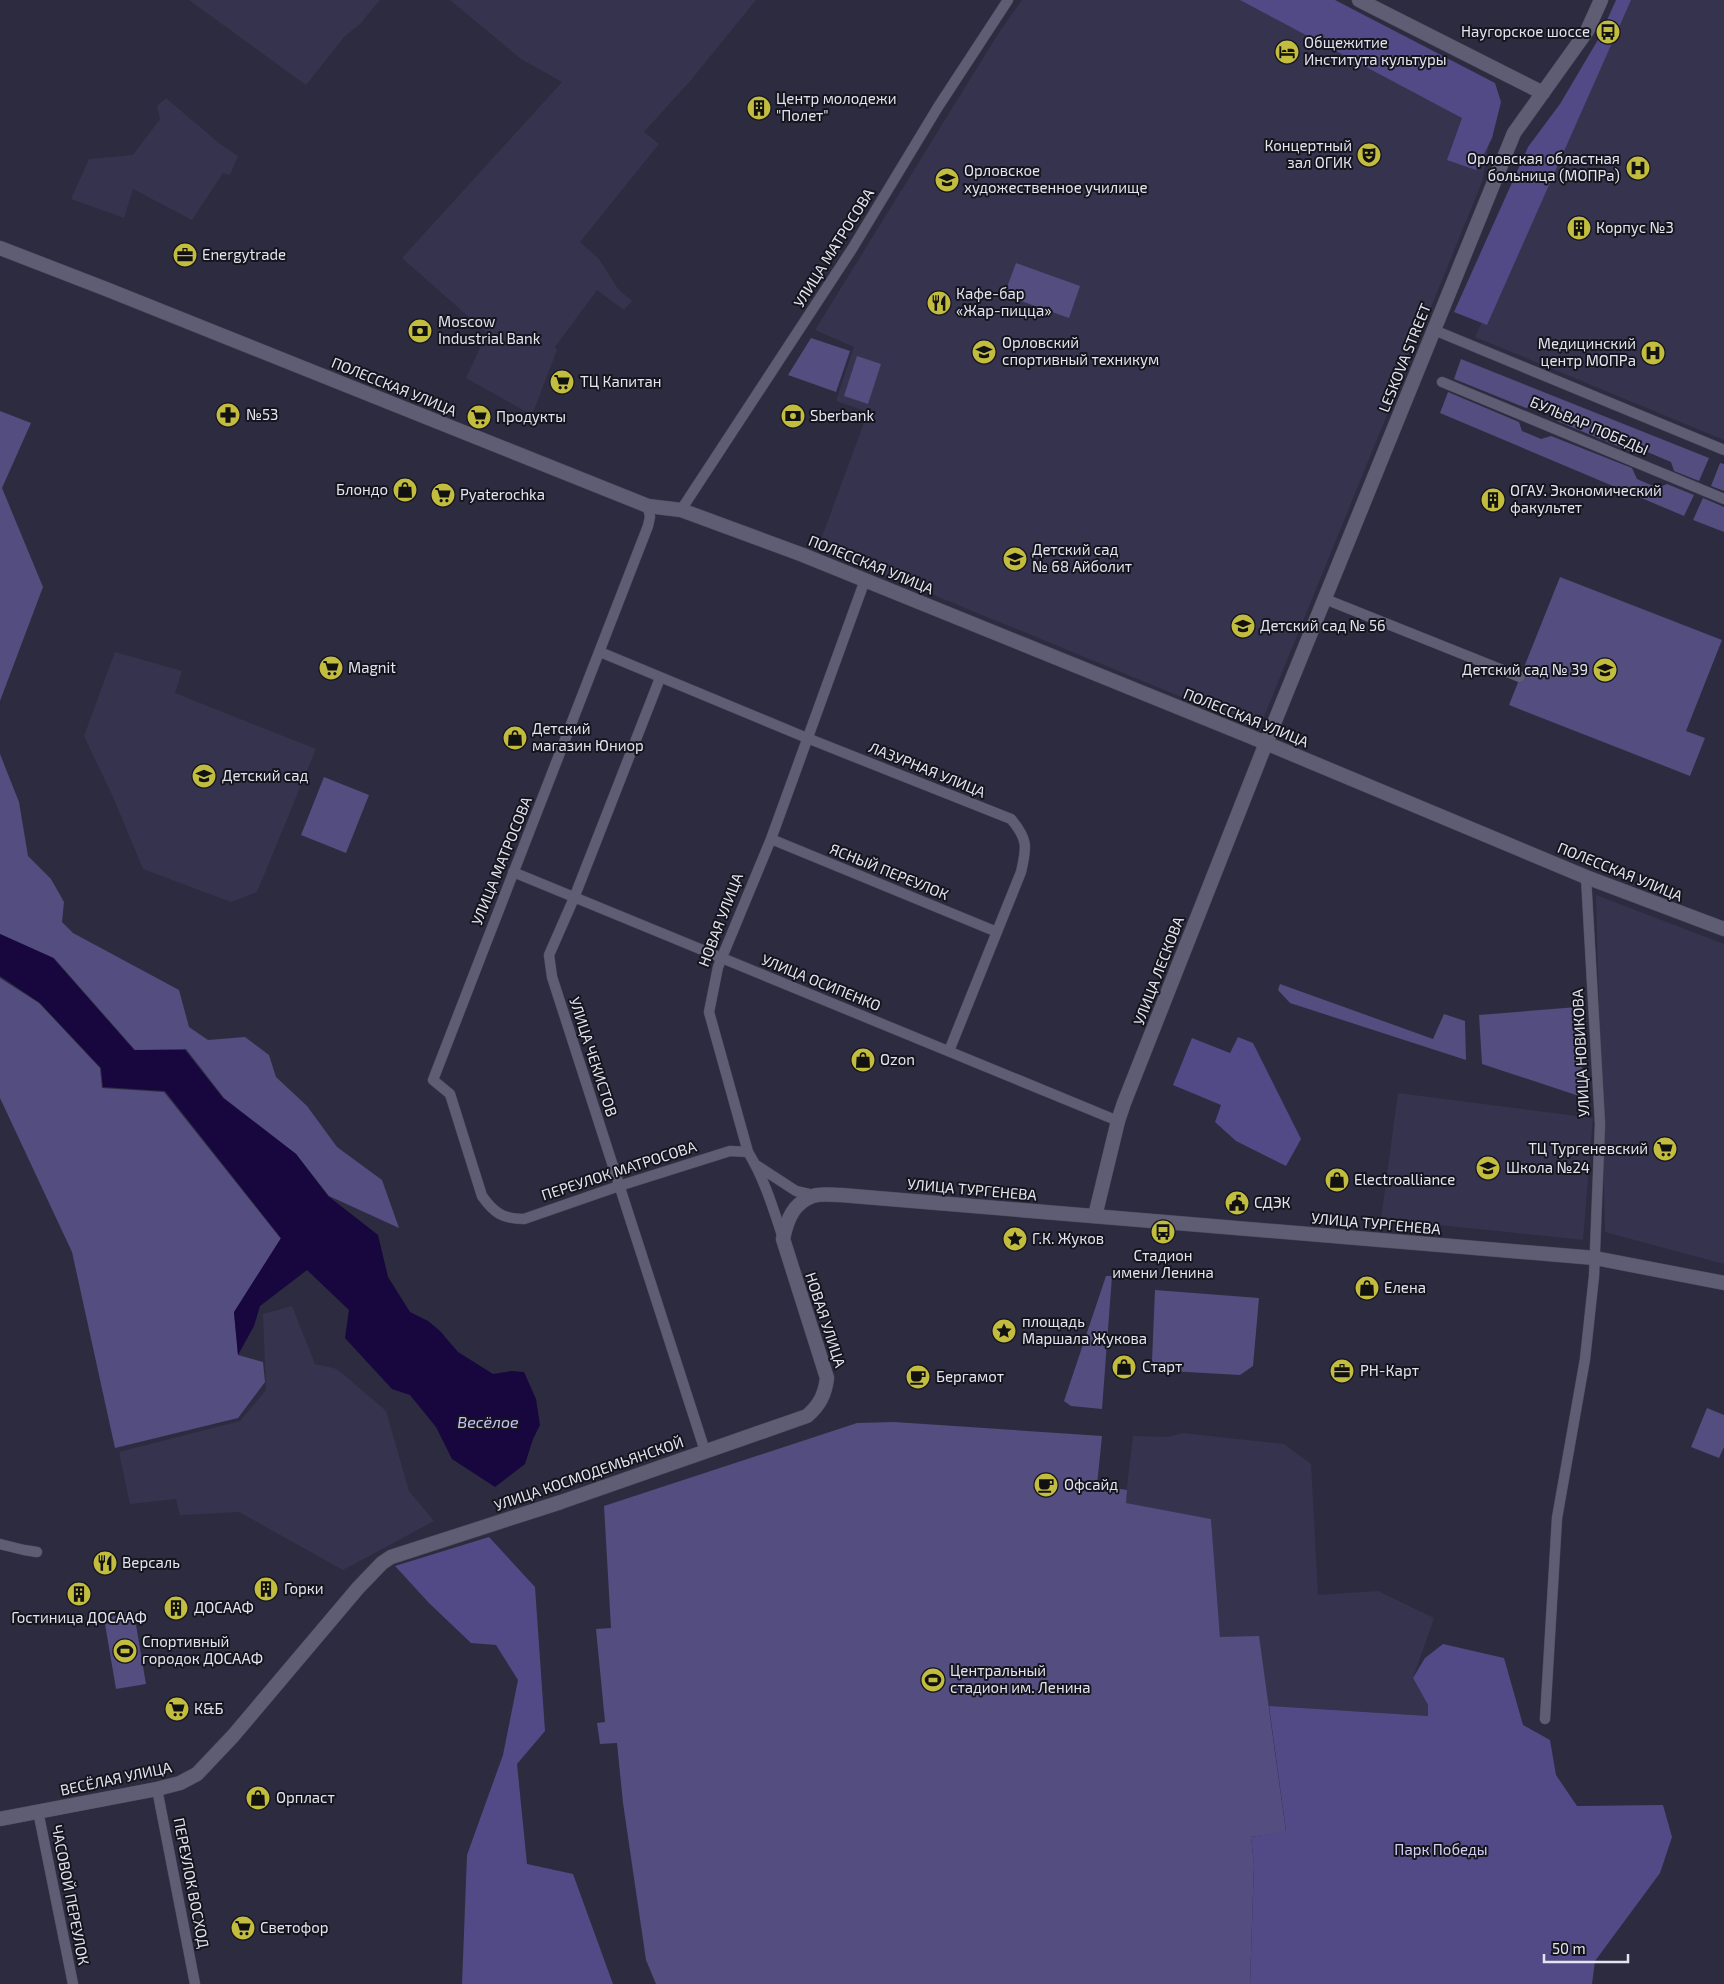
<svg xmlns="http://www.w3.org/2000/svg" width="1724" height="1984" font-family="'Exo 2',sans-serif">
<rect width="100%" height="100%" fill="#2d2b3f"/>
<path fill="#36334e" d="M189 0H380L360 24 344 37 306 85Z
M450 0H756L691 80 644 132 659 144 580 242 599 259 618 289 632 301 624 310 597 290 555 347 557 350 532 415 466 378 487 333 402 258 562 82 521 59Z
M1022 0H1262L1493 122 1482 182 1259 729 929 593 817 550 868 412 836 401 854 347 815 330 998 34Z
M1627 0H1724V440L1475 337Z
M166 98 220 144 238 156 230 175 223 173 192 220 133 189 124 218 71 199 89 159 133 155 160 119 157 106Z
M115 652 182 671 175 693 316 749 257 892 231 902 143 869 113 797 84 736Z
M1596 895 1724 944V1264L1605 1232Z
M1398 1093 1593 1118 1583 1240 1381 1219Z
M292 1306 315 1364 337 1369 386 1411 409 1491 434 1521 343 1570 239 1512 180 1515 176 1499 130 1504 119 1452 240 1421 266 1390 263 1314Z
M1183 1433 1284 1444 1311 1464 1318 1595 1378 1591 1434 1618 1413 1678 1428 1706V1716L1269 1706 1220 1638 1211 1519 1125 1503 1133 1436 1167 1437Z"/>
<path fill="#534d80" d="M1016 263 1080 286 1069 318 1004 295Z
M811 338 850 351 836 392 788 375Z
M857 356 881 364 868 404 844 396Z
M1461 359 1709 458 1699 481 1674 471 1671 462 1645 451 1639 455 1557 421 1552 410 1537 404 1526 408 1454 379Z
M1448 392 1519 422 1522 431 1541 439 1551 436 1632 468 1637 479 1658 488 1667 484 1694 495 1684 516 1440 413Z
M0 411 31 423 2 488 43 587 0 701Z
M1720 463 1724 464V491L1711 486Z
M1703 498 1724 507V532L1693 520Z
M1560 577 1722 640 1686 731 1705 738 1690 776 1509 705Z
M0 754 19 802 28 856 51 879 64 902 62 922 73 933 179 990 189 1027 208 1040 245 1037 269 1055 276 1077 307 1106 337 1147 382 1180 399 1228 329 1196 296 1154 224 1098 186 1049 135 1050 54 958 0 934Z
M324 777 369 795 346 853 301 835Z
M0 978 39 1003 100 1068 102 1088 164 1092 281 1239 234 1313 238 1355 263 1362 265 1382 238 1418 115 1448 72 1252 0 1098Z
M1280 984 1433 1039 1444 1014 1465 1021 1466 1060 1290 1003 1278 990Z
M1577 1007 1585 1098 1482 1064 1479 1015Z
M1106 1276H1112L1102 1409 1071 1406 1064 1401Z
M1155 1290 1259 1298 1253 1366 1240 1375 1169 1371 1152 1361Z
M1707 1408 1724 1415V1447L1719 1458 1691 1447Z
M894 1422 1102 1436 1097 1485 1127 1490 1126 1503 1211 1519 1220 1637 1259 1636 1286 1832 1251 1837 1254 1864 1250 1984H656L646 1960 623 1803 617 1743 600 1744 597 1723 605 1722 596 1629 611 1628 604 1506 857 1423Z
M134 1613 146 1684 116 1689 104 1618Z"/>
<path fill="#524a86" d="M1240 0H1335L1495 83 1501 102 1492 138 1476 170 1447 160 1462 118Z
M1616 0H1631L1487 325 1454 312 1528 147 1560 104 1599 38Z
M1238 1037 1253 1043 1301 1139 1286 1166 1236 1141 1215 1122 1221 1105 1173 1085 1192 1038 1230 1053Z
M489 1537 535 1587 545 1731 517 1764 527 1864 573 1874 613 1984H462L467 1855 503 1755 518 1680 496 1645 471 1643 429 1603 395 1566Z
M1443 1644 1504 1658 1523 1725 1550 1740 1556 1775 1577 1806 1663 1805 1672 1837 1660 1873 1595 1961 1592 1984H1250L1254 1864 1251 1837 1286 1831 1269 1706 1428 1716V1705L1413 1678 1425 1658Z"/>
<path fill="#17073e" d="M0 934 53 958 134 1050H185L223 1098 296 1154 328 1196 378 1235 388 1277 410 1312 428 1321 440 1331 458 1352 493 1374 511 1371 524 1372 536 1399 540 1425 533 1439 525 1464 495 1487 452 1459 436 1427 410 1395 392 1389 345 1338 349 1310 307 1270 260 1306 254 1326 238 1355 234 1312 281 1238 165 1091 103 1087 101 1068 40 1003 0 976Z"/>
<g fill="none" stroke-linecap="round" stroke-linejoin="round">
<defs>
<path id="street" d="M1434 330 1724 450
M1442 382 1724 499
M648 506 650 517 648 526C578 711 504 895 433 1080L450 1094 482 1196C494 1213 503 1219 524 1219L619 1186 730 1151 748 1152
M681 510 852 249 938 107 1008 0
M1325 599 1520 677
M600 652 807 738 1011 819C1028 839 1027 847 1021 872L949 1051
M660 678 574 898 549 955 552 977 705 1451
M771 839 997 932
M513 872 1118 1121
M756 1165 796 1191 814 1195
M783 1238C773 1208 764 1178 748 1152L709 1012 718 967 771 839 865 580
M0 1544 24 1550 37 1552
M1545 1719 1557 1518 1585 1359 1594 1276 1600 1124 1586 877
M157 1789 195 1984
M38 1811 73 1984"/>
<path id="secondary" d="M1359 0 1543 93
M0 248 106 289 648 506 681 510 803 555 1249 736 1586 877 1724 929
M1095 1216 1118 1121 1124 1103 1266 743 1514 133 1587 31 1601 0
M0 1819 157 1789 180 1783 197 1774 233 1736 358 1588 382 1563 391 1557 561 1502 807 1416C820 1405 825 1394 827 1378L783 1239C787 1220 793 1203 813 1196 821 1193 833 1195 841 1195L1595 1258 1724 1283"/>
</defs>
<use href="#street" stroke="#4b495b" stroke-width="11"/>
<use href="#secondary" stroke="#4b495b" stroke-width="15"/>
<use href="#street" stroke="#5f5d74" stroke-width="10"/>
<use href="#secondary" stroke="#5f5d74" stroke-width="14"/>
</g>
<defs>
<symbol id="bus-disc" viewBox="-11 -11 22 22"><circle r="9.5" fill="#c3bd3f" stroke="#15151e"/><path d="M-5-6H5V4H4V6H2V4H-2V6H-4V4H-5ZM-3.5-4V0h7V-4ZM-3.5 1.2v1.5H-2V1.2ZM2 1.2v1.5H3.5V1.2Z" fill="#111"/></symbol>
<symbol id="hotel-disc" viewBox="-11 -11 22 22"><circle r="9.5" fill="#c3bd3f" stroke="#15151e"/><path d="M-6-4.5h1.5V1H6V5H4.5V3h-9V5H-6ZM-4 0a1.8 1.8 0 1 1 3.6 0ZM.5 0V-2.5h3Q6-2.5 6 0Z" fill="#111"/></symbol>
<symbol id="building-disc" viewBox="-11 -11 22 22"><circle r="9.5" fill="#c3bd3f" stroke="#15151e"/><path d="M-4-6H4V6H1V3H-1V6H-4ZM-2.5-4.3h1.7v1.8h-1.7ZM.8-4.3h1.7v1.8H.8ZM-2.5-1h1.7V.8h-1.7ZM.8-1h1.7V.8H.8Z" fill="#111"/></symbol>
<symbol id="theatre-disc" viewBox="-11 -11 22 22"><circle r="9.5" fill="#c3bd3f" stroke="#15151e"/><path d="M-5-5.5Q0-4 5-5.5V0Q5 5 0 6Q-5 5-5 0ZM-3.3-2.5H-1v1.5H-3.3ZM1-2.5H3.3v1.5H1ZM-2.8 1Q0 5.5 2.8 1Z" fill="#111"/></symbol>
<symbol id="hospital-disc" viewBox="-11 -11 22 22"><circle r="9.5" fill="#c3bd3f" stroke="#15151e"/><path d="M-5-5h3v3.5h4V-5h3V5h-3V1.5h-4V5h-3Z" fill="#111"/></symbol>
<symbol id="university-disc" viewBox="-11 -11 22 22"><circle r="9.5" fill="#c3bd3f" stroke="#15151e"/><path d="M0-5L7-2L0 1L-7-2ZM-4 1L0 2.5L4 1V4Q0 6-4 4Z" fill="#111"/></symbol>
<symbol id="office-disc" viewBox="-11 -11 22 22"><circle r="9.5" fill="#c3bd3f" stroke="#15151e"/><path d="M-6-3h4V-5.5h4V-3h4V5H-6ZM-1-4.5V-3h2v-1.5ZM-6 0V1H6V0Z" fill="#111"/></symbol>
<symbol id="restaurant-disc" viewBox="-11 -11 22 22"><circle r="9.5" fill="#c3bd3f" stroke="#15151e"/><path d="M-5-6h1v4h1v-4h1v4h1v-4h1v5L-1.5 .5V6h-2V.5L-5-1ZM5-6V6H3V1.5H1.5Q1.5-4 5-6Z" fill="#111"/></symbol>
<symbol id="bank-disc" viewBox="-11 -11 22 22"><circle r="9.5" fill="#c3bd3f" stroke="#15151e"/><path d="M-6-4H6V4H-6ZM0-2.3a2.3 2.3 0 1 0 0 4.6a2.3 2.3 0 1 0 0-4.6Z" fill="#111"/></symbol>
<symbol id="supermarket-disc" viewBox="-11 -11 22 22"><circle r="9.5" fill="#c3bd3f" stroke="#15151e"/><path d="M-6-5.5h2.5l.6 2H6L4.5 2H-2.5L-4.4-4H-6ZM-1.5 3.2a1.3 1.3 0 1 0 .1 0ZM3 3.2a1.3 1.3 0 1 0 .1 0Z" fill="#111"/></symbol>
<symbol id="pharmacy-disc" viewBox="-11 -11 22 22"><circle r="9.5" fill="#c3bd3f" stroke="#15151e"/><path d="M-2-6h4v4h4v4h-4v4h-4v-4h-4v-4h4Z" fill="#111"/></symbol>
<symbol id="shop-disc" viewBox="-11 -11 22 22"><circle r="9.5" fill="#c3bd3f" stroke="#15151e"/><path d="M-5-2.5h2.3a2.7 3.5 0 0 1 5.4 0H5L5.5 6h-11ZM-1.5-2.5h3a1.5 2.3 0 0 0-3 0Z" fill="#111"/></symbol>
<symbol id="school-disc" viewBox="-11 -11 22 22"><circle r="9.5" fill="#c3bd3f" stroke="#15151e"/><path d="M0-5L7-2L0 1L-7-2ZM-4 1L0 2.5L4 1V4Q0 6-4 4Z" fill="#111"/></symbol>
<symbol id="civic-disc" viewBox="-11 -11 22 22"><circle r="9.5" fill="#c3bd3f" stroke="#15151e"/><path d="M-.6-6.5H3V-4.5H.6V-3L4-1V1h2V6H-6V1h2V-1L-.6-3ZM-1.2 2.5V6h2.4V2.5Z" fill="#111"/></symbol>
<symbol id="sight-disc" viewBox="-11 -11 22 22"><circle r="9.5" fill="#c3bd3f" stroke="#15151e"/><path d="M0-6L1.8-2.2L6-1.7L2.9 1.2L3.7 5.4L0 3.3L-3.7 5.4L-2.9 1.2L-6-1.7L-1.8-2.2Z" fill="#111"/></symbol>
<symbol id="cafe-disc" viewBox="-11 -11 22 22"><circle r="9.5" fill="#c3bd3f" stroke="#15151e"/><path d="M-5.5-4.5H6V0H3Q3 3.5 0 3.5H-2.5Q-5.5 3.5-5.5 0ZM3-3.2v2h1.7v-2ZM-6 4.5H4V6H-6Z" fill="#111"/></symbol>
<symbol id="stadium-disc" viewBox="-11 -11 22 22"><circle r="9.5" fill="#c3bd3f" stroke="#15151e"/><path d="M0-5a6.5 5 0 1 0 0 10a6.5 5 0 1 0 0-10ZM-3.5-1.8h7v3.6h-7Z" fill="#111"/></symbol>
</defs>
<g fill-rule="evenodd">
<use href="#bus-disc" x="1594" y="18" width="28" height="28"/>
<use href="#hotel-disc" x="1273" y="38" width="28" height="28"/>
<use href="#building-disc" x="745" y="94" width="28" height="28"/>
<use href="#theatre-disc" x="1355" y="141" width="28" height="28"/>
<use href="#hospital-disc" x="1624" y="154" width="28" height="28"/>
<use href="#university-disc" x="933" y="166" width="28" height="28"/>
<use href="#building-disc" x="1565" y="214" width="28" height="28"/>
<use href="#office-disc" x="171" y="241" width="28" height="28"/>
<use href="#restaurant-disc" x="925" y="289" width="28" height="28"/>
<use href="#bank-disc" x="406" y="317" width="28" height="28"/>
<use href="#university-disc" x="970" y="338" width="28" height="28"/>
<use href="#hospital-disc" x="1639" y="339" width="28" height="28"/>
<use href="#supermarket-disc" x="548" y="368" width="28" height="28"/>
<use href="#pharmacy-disc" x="214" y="401" width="28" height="28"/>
<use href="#bank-disc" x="779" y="402" width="28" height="28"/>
<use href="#supermarket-disc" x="465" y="403" width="28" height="28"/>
<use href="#shop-disc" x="391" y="476" width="28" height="28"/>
<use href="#supermarket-disc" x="429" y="481" width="28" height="28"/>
<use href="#building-disc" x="1479" y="486" width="28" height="28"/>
<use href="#school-disc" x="1001" y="545" width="28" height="28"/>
<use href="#school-disc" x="1229" y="612" width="28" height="28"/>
<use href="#supermarket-disc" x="317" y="654" width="28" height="28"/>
<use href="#school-disc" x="1591" y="656" width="28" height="28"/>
<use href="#shop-disc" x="501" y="724" width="28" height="28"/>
<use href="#school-disc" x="190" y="762" width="28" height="28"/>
<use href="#shop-disc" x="849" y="1046" width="28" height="28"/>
<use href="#supermarket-disc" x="1651" y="1135" width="28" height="28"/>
<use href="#school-disc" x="1474" y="1154" width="28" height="28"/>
<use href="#shop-disc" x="1323" y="1166" width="28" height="28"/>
<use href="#civic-disc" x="1223" y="1189" width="28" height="28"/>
<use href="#bus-disc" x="1149" y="1218" width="28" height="28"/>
<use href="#sight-disc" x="1001" y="1225" width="28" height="28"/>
<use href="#shop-disc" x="1353" y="1274" width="28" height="28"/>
<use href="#sight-disc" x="990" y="1317" width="28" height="28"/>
<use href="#shop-disc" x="1110" y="1353" width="28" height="28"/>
<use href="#office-disc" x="1328" y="1357" width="28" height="28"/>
<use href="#cafe-disc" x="904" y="1363" width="28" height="28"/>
<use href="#cafe-disc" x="1032" y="1471" width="28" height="28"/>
<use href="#restaurant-disc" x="91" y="1549" width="28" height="28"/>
<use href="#building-disc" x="252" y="1575" width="28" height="28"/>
<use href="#building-disc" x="65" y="1580" width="28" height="28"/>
<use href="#building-disc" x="162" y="1594" width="28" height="28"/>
<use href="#stadium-disc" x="111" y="1637" width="28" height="28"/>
<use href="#stadium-disc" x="919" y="1666" width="28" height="28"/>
<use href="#supermarket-disc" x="163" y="1695" width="28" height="28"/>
<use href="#shop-disc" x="244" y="1784" width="28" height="28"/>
<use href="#supermarket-disc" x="229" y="1914" width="28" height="28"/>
</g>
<g text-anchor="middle" stroke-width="4" stroke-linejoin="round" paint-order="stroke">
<g font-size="15" fill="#e4e4f1" stroke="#15151e" text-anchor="start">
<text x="1590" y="37" text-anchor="end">Наугорское шоссе</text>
<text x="1304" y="48">Общежитие<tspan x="1304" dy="17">Института культуры</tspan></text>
<text x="776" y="104">Центр молодежи<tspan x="776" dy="17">"Полет"</tspan></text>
<text x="1352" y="151" text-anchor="end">Концертный<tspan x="1352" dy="17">зал ОГИК</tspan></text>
<text x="1620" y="164" text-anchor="end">Орловская областная<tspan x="1620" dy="17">больница (МОПРа)</tspan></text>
<text x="964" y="176">Орловское<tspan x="964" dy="17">художественное училище</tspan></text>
<text x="1596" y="233">Корпус №3</text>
<text x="202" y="260">Energytrade</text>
<text x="956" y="299">Кафе-бар<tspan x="956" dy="17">«Жар-пицца»</tspan></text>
<text x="438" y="327">Moscow<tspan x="438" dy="17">Industrial Bank</tspan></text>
<text x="1002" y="348">Орловский<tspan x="1002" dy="17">спортивный техникум</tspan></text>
<text x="1636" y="349" text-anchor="end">Медицинский<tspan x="1636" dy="17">центр МОПРа</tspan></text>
<text x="580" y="387">ТЦ Капитан</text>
<text x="246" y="420">№53</text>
<text x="810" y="421">Sberbank</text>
<text x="496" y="422">Продукты</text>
<text x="388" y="495" text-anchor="end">Блондо</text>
<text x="1510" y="496">ОГАУ. Экономический<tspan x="1510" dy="17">факультет</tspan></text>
<text x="460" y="500">Pyaterochka</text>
<text x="1032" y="555">Детский сад<tspan x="1032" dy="17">№ 68 Айболит</tspan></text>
<text x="1260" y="631">Детский сад № 56</text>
<text x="348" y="673">Magnit</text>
<text x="1588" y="675" text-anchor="end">Детский сад № 39</text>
<text x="532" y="734">Детский<tspan x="532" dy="17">магазин Юниор</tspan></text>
<text x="222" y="781">Детский сад</text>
<text x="880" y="1065">Ozon</text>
<text x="1648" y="1154" text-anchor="end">ТЦ Тургеневский</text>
<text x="1506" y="1173">Школа №24</text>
<text x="1354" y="1185">Electroalliance</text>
<text x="1254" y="1208">СДЭК</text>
<text x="1032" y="1244">Г.К. Жуков</text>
<text x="1163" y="1261" text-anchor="middle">Стадион<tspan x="1163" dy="17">имени Ленина</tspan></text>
<text x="1384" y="1293">Елена</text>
<text x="1022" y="1327">площадь<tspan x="1022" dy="17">Маршала Жукова</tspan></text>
<text x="1142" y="1372">Старт</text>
<text x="1360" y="1376">РН-Карт</text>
<text x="936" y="1382">Бергамот</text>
<text x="1064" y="1490">Офсайд</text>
<text x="122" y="1568">Версаль</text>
<text x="284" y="1594">Горки</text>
<text x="194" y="1613">ДОСААФ</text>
<text x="79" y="1623" text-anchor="middle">Гостиница ДОСААФ</text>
<text x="142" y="1647">Спортивный<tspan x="142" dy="17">городок ДОСААФ</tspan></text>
<text x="950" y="1676">Центральный<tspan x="950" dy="17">стадион им. Ленина</tspan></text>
<text x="194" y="1714">К&amp;Б</text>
<text x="276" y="1803">Орпласт</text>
<text x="260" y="1933">Светофор</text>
</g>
<g font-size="15" fill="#e4e4f1" stroke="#15151e">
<text transform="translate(834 248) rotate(-58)" y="5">УЛИЦА МАТРОСОВА</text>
<text transform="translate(1405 358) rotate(-68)" y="5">LESKOVA STREET</text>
<text transform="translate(394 387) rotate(22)" y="5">ПОЛЕССКАЯ УЛИЦА</text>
<text transform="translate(1589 426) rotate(23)" y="5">БУЛЬВАР ПОБЕДЫ</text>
<text transform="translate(871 565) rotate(22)" y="5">ПОЛЕССКАЯ УЛИЦА</text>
<text transform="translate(1246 718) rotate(22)" y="5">ПОЛЕССКАЯ УЛИЦА</text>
<text transform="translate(927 770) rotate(22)" y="5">ЛАЗУРНАЯ УЛИЦА</text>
<text transform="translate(502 861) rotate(-68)" y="5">УЛИЦА МАТРОСОВА</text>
<text transform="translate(889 872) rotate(22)" y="5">ЯСНЫЙ ПЕРЕУЛОК</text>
<text transform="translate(1620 872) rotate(22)" y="5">ПОЛЕССКАЯ УЛИЦА</text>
<text transform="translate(721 920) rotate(-69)" y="5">НОВАЯ УЛИЦА</text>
<text transform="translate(1159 971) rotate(-69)" y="5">УЛИЦА ЛЕСКОВА</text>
<text transform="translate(821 983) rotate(22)" y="5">УЛИЦА ОСИПЕНКО</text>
<text transform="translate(1581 1053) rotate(-93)" y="5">УЛИЦА НОВИКОВА</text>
<text transform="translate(593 1057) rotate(72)" y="5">УЛИЦА ЧЕКИСТОВ</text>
<text transform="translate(619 1171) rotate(-18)" y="5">ПЕРЕУЛОК МАТРОСОВА</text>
<text transform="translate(972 1190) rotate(5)" y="5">УЛИЦА ТУРГЕНЕВА</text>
<text transform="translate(1376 1224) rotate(5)" y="5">УЛИЦА ТУРГЕНЕВА</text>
<text transform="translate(825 1320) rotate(72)" y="5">НОВАЯ УЛИЦА</text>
<text transform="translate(589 1474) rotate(-19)" y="5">УЛИЦА КОСМОДЕМЬЯНСКОЙ</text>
<text transform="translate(116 1779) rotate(-12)" y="5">ВЕСЁЛАЯ УЛИЦА</text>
<text transform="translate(191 1883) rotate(79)" y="5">ПЕРЕУЛОК ВОСХОД</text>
<text transform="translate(70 1895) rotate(79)" y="5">ЧАСОВОЙ ПЕРЕУЛОК</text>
</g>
<g font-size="15" fill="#d2d0f5" stroke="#15151e">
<text x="1441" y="1855">Парк Победы</text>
</g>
<g font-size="16" font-style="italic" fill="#c7c3f9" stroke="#15151e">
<text x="488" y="1428">Весёлое</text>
</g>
</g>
<path d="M1544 1954v8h84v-8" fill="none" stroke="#e4e4f1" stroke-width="2.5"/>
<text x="1552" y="1954" font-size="15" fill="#e4e4f1" stroke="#15151e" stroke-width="4" paint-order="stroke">50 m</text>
</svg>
